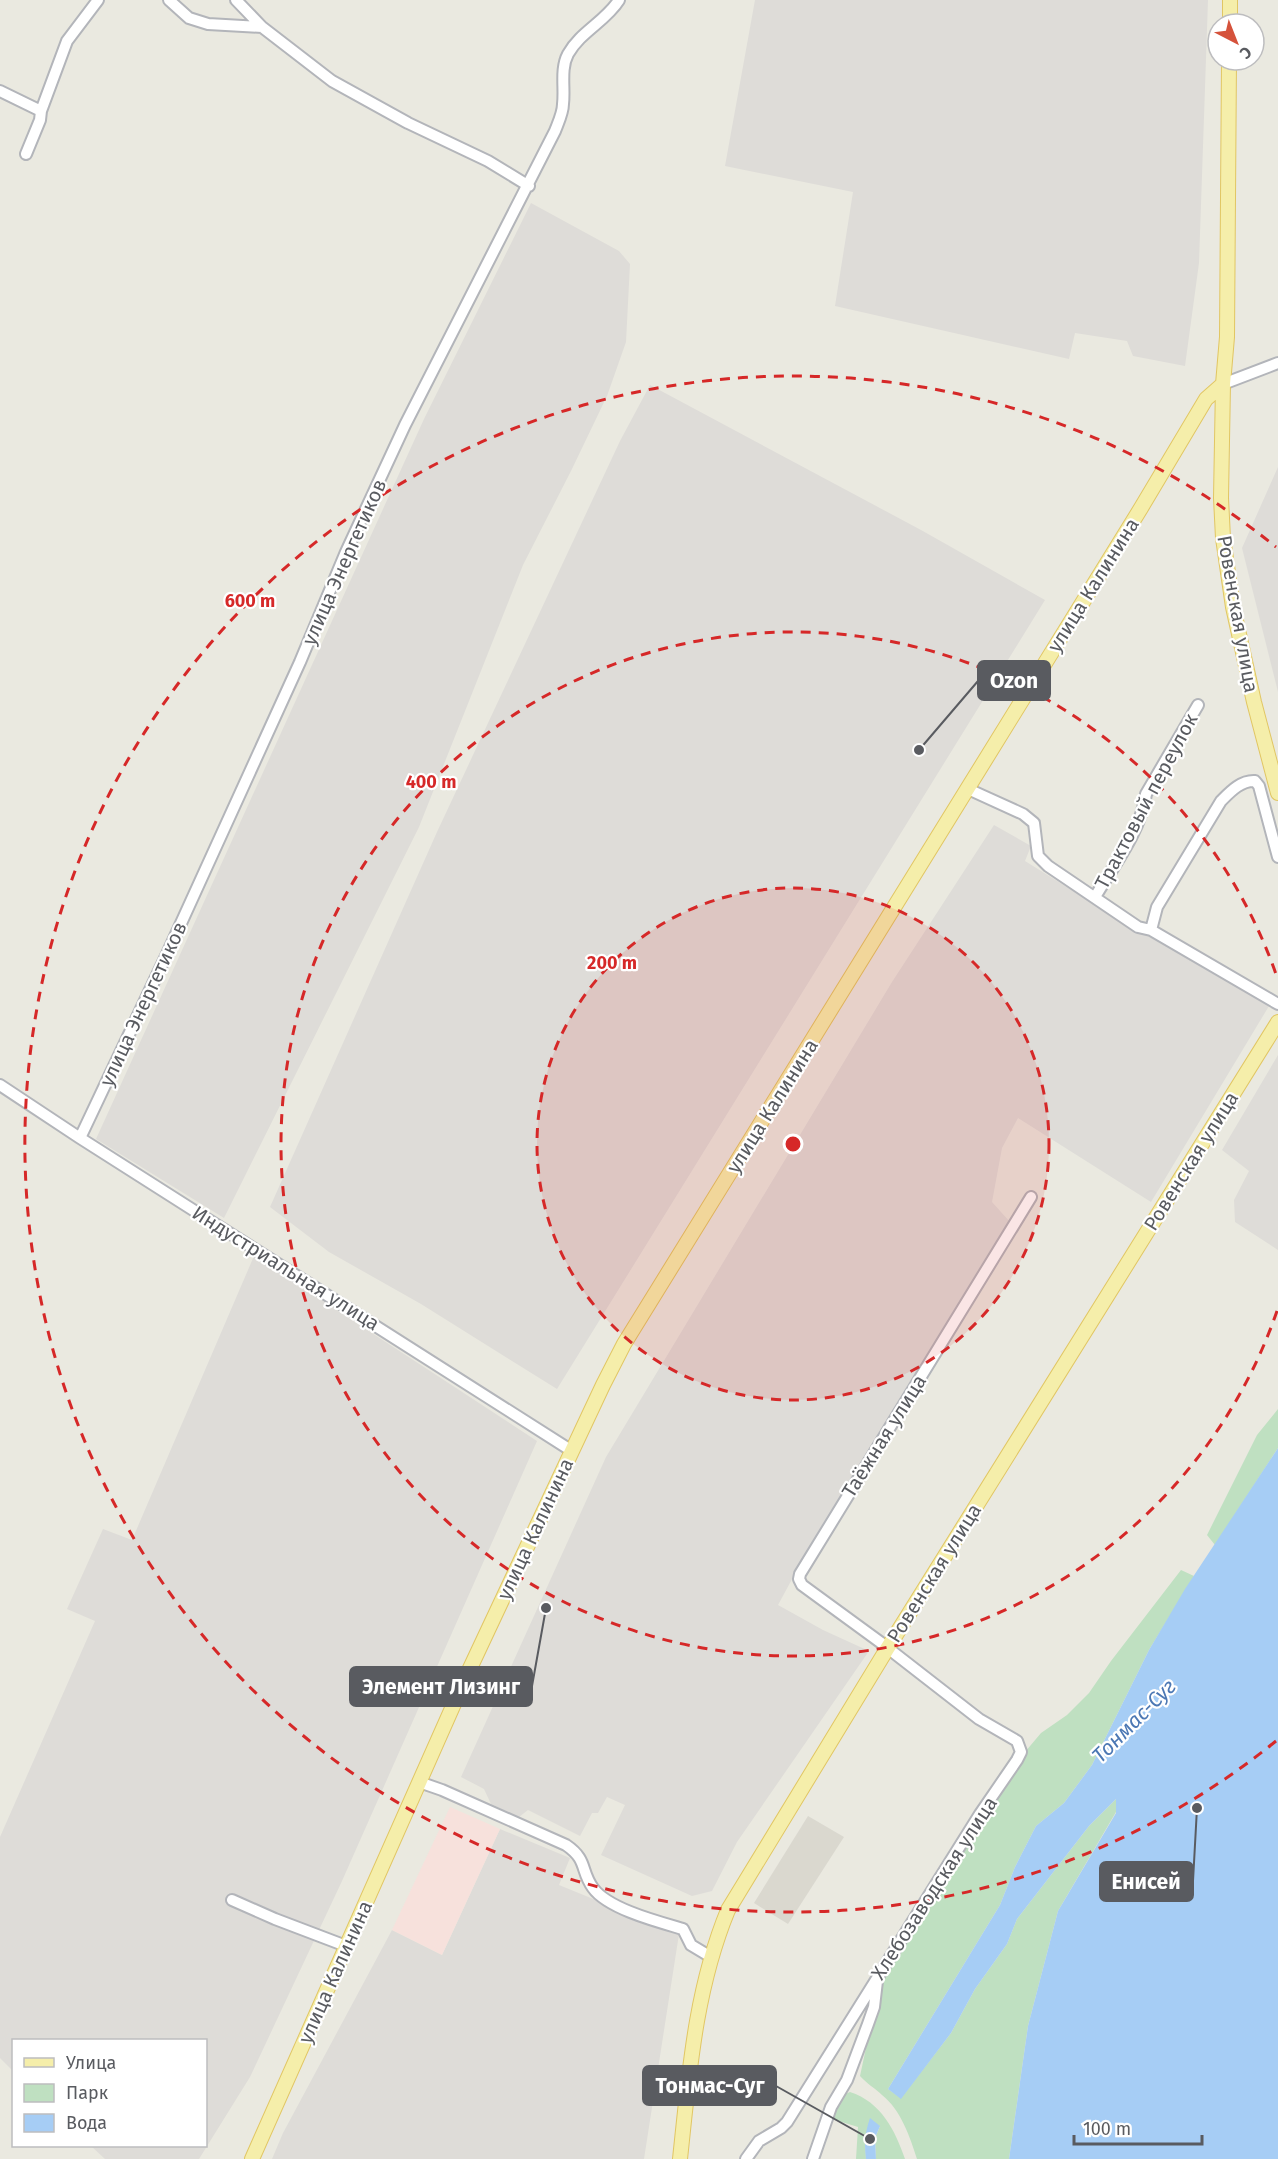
<svg xmlns="http://www.w3.org/2000/svg" width="1278" height="2159" font-family="'Fira Sans',sans-serif">
<rect width="100%" height="100%" fill="#eae9e0"/>
<path fill="#dedcd8" d="M755 0H1208L1199 263 1185 366 1133 356 1127 341 1075 333 1069 359 835 306 853 192 725 166Z
M531 203 619 251 630 264 626 342 607 396 571 471 523 565 419 827 224 1218 96 1139 424 419Z
M650 385 921 530 1045 600 557 1389 421 1304 329 1252 270 1207 437 832 620 441Z
M1278 467V692L1242 548Z
M994 825 1031 846 1025 861 1102 909 1269 1006 1151 1202 1018 1118 1002 1148 992 1202 1010 1222 810 1546 778 1605 823 1630 869 1651 737 1842 712 1891 692 1896 601 1855 625 1805 607 1797 598 1813H592L580 1836 528 1810 519 1817 491 1804 484 1789 461 1777 606 1457 892 982Z
M1278 1055V1250L1235 1222 1234 1200 1249 1171 1222 1150Z
M254 1256 537 1441 342 1881 250 2077 199 2159H105L91 2146H206V2040H14L13 2071 0 2058V1837L95 1621 67 1609 103 1529 132 1540Z
M500 1829 570 1858 559 1885 679 1934 644 2159H272L283 2133 392 1930 442 1955Z"/>
<path fill="#dad8cf" d="M808 1816 844 1837 788 1924 754 1903Z"/>
<path fill="#f7e1dc" d="M450 1807 500 1829 442 1955 392 1930Z"/>
<path fill="#bfe0c1" d="M1278 1409V1448L1215 1545 1207 1535 1257 1435Z
M1181 1570 1194 1576 1149 1650 1092 1765 1064 1803 1036 1826 1015 1867 1000 1905 888 2089 901 2098 951 2033 975 1989 1007 1944 1017 1919 1089 1826 1116 1799V1812L1058 1911 1028 2026 1009 2159H917C910 2137 901 2110 882 2095 875 2088 867 2084 860 2076L866 2048 880 2004 882 1978 1025 1752 1041 1733 1067 1715 1089 1693 1111 1661Z
M850 2092C881 2102 895 2130 905 2159H876L875 2138 880 2126 865 2139 866 2159H856L858 2127 832 2119 843 2095Z"/>
<path fill="#a6cdf5" d="M1278 1448V2159H1009L1028 2026 1058 1911 1116 1813V1799L1089 1826 1017 1919 1007 1944 975 1989 951 2033 901 2099 888 2089 1000 1905 1015 1867 1036 1826 1064 1803 1092 1765 1149 1650 1185 1589Z
M870 2118 880 2126 875 2138 876 2159H866C864 2144 865 2132 870 2118Z"/>
<g fill="none" stroke-linecap="round" stroke-linejoin="round">
<defs>
<path id="minor" d="M169 0 189 18 208 24 262 27
M236 0 262 27 332 81 408 123 488 161 529 186
M0 91 41 111
M26 154 40 120 41 111 67 41 98 0
M1223 384 1278 363
M968 789 1023 814 1034 823 1038 856 1048 866 1138 927 1151 930 1278 1004
M1095 897C1114 865 1141 831 1146 794L1198 705
M1151 930 1157 907 1221 801C1230 792 1241 780 1255 781L1259 786 1278 857
M0 1085 80 1138 572 1451
M80 1138 167 954 300 662 346 552 405 425 555 131C558 123 563 113 563 104 565 88 560 69 568 54 580 32 606 21 619 0
M419 1782 442 1790 566 1845C588 1860 580 1870 593 1888 608 1909 659 1922 683 1929L691 1945 711 1957
M232 1900 275 1919 346 1946
M746 2159 759 2141 781 2128 787 2122 980 1814 1017 1760 1021 1752 1017 1741 979 1719 880 1642 802 1585 799 1579 800 1574 1031 1197
M813 2159 831 2107 847 2080 868 2024 874 2007 877 1981"/>
<path id="major" d="M1230 24V0
M1229 60 1227 337 1223 384 1221 498 1223 538 1233 607 1254 702 1278 793
M252 2159 465 1679 603 1385 624 1344 1141 508 1206 399 1223 384
M680 2159C689 2075 695 1990 728 1910L887 1649 1278 1022"/>
</defs>
<use href="#minor" stroke="#b3b5ba" stroke-width="14"/>
<use href="#major" stroke="#e1c663" stroke-width="16"/>
<use href="#minor" stroke="#fff" stroke-width="10"/>
<use href="#major" stroke="#f5eeaa" stroke-width="14"/>
</g>
<circle cx="793" cy="1144" r="256" fill="#d62828" fill-opacity=".12"/>
<g fill="none" stroke="#d62828" stroke-width="3" stroke-dasharray="10 8">
<circle cx="793" cy="1144" r="256"/>
<path d="M1277 1311A512 512 0 1 1 1277 977"/>
<path d="M1276 1741A768 768 0 1 1 1276 547"/>
</g>
<g text-anchor="middle" stroke-width="4.5" stroke-linejoin="round" paint-order="stroke">
<g font-size="20" fill="#595b60" stroke="#fff">
<text transform="translate(344 562) rotate(-66)" y="7">улица Энергетиков</text>
<text transform="translate(1093 585) rotate(-58)" y="7">улица Калинина</text>
<text transform="translate(1238 614) rotate(80)" y="7">Ровенская улица</text>
<text transform="translate(1146 801) rotate(-62)" y="7">Трактовый переулок</text>
<text transform="translate(143 1004) rotate(-65)" y="7">улица Энергетиков</text>
<text transform="translate(772 1106) rotate(-58)" y="7">улица Калинина</text>
<text transform="translate(1191 1161) rotate(-58)" y="7">Ровенская улица</text>
<text transform="translate(286 1268) rotate(32)" y="7">Индустриальная улица</text>
<text transform="translate(884 1436) rotate(-58)" y="7">Таёжная улица</text>
<text transform="translate(535 1529) rotate(-65)" y="7">улица Калинина</text>
<text transform="translate(934 1573) rotate(-58)" y="7">Ровенская улица</text>
<text transform="translate(934 1888) rotate(-57)" y="7">Хлебозаводская улица</text>
<text transform="translate(335 1972) rotate(-66)" y="7">улица Калинина</text>
</g>
<g font-size="21" font-style="italic" fill="#4c78b4" stroke="#fff">
<text transform="translate(1134 1721) rotate(-45)" y="7">Тонмас-Суг</text>
</g>
</g>
<circle cx="793" cy="1144" r="9" fill="#d62828" stroke="#fff" stroke-width="3"/>
<g font-size="18" text-anchor="middle" font-weight="bold" fill="#d62828" stroke="#fff" stroke-width="4.5" stroke-linejoin="round" paint-order="stroke">
<text x="250" y="607">600 m</text>
<text x="431" y="788">400 m</text>
<text x="612" y="969">200 m</text>
</g>
<path fill="none" stroke="#595b60" stroke-width="2" d="M919 750L978 681M546 1608L532 1686M1197 1808L1193 1881M870 2139L776 2086"/>
<g fill="#595b60" stroke="#fff" stroke-width="2">
<circle cx="919" cy="750" r="6"/>
<circle cx="546" cy="1608" r="6"/>
<circle cx="1197" cy="1808" r="6"/>
<circle cx="870" cy="2139" r="6"/>
</g>
<g fill="#595b60" stroke="#595b60" stroke-width="2">
<rect x="978" y="661" width="72" height="39" rx="6"/>
<rect x="350" y="1667" width="182" height="39" rx="6"/>
<rect x="1100" y="1862" width="93" height="39" rx="6"/>
<rect x="643" y="2066" width="133" height="39" rx="6"/>
</g>
<g font-size="21" text-anchor="middle" font-weight="bold" fill="#fff">
<text x="1014" y="688">Ozon</text>
<text x="441" y="1694">Элемент Лизинг</text>
<text x="1146" y="1889">Енисей</text>
<text x="710" y="2093">Тонмас-Суг</text>
</g>
<rect x="12" y="2039" width="195" height="108" fill="#ffffff" stroke="#bdbdbf" stroke-width="1.5"/>
<rect x="24" y="2058" width="30" height="9" fill="#f5eeaa" stroke="#bdbdbf" stroke-width="1.5"/>
<text x="66" y="2069" font-size="18" fill="#595b60">Улица</text>
<rect x="24" y="2084" width="30" height="18" fill="#bfe0c1" stroke="#bdbdbf" stroke-width="1.5"/>
<text x="66" y="2099" font-size="18" fill="#595b60">Парк</text>
<rect x="24" y="2114" width="30" height="18" fill="#a6cdf5" stroke="#bdbdbf" stroke-width="1.5"/>
<text x="66" y="2129" font-size="18" fill="#595b60">Вода</text>
<g transform="translate(1236 42) rotate(138)"><circle r="28" fill="#ffffff" stroke="#bdbdbf" stroke-width="1.5"/>
<path d="M0-4.5L10 22L0 15L-10 22Z" fill="#d5523b"/>
<text y="-9" font-size="16" font-weight="bold" text-anchor="middle" fill="#595b60">С</text>
</g>
<path d="M1074 2135v9h128v-9" fill="none" stroke="#595b60" stroke-width="3"/>
<text x="1083" y="2135" font-size="18" fill="#595b60" stroke="#ffffff" stroke-width="4.5" paint-order="stroke">100 m</text>
</svg>
